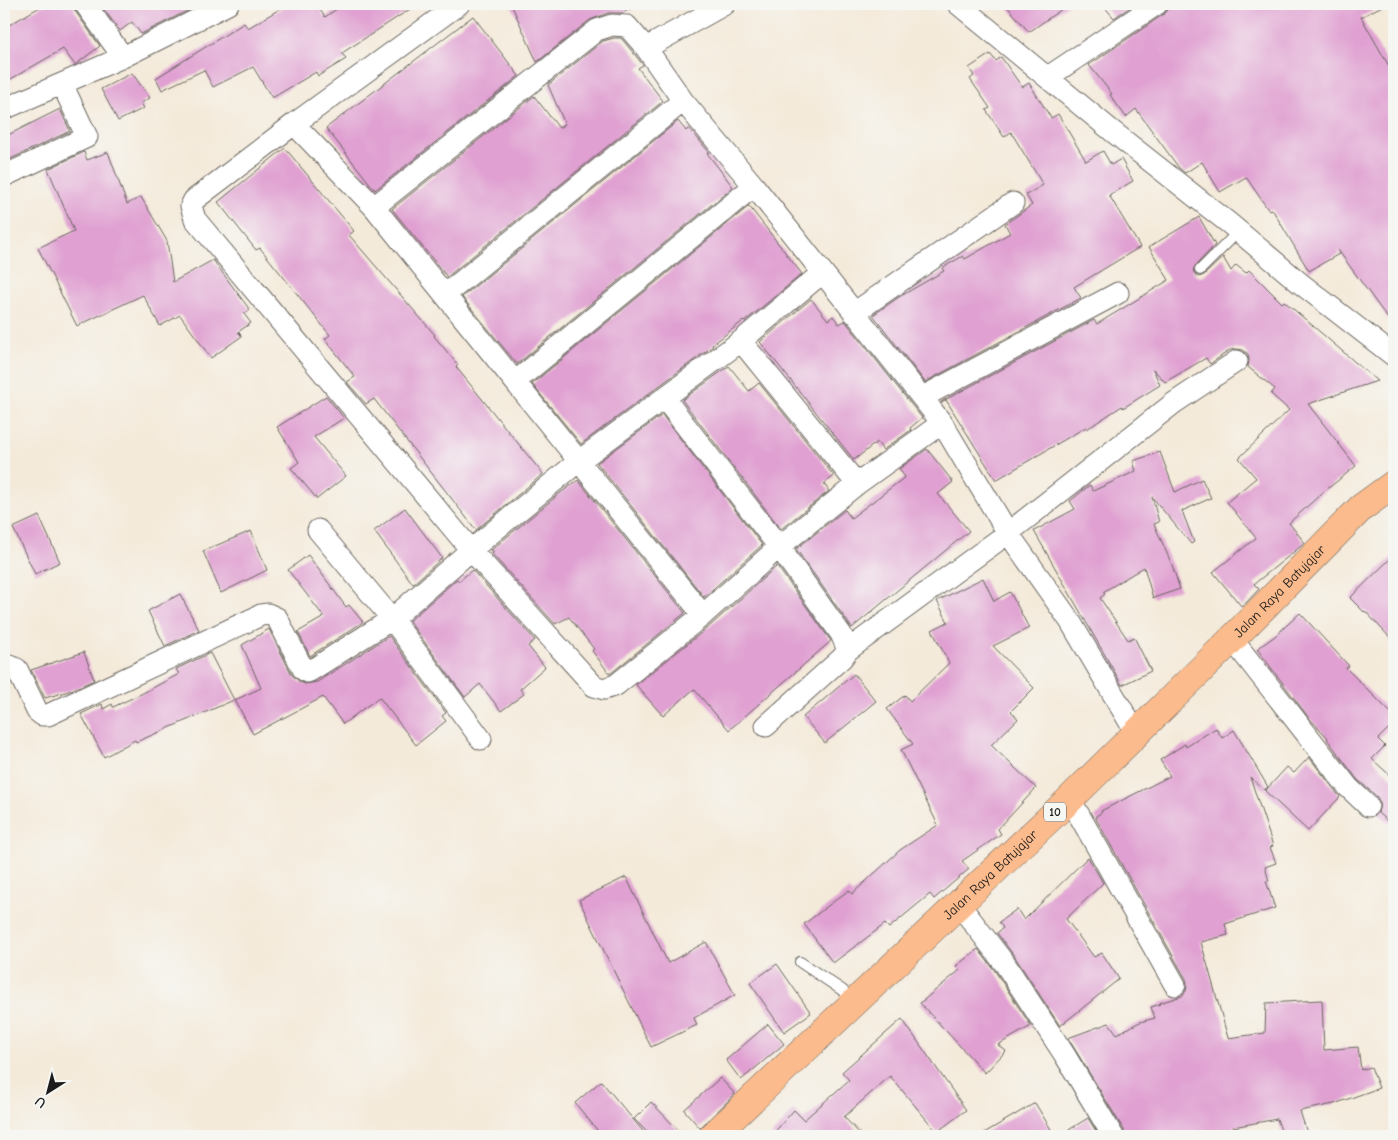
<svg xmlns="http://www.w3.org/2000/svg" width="1398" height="1140" font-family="'Comic Neue',sans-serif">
<rect width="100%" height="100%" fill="#f6f6f2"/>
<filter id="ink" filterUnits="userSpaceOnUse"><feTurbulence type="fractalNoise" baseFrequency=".02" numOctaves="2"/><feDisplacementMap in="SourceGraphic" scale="10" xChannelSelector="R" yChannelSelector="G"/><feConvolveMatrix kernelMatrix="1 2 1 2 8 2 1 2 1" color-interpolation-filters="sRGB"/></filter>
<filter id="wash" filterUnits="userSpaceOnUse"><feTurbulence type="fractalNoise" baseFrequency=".0096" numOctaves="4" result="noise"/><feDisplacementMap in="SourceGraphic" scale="20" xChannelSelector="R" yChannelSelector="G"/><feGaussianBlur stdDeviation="1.12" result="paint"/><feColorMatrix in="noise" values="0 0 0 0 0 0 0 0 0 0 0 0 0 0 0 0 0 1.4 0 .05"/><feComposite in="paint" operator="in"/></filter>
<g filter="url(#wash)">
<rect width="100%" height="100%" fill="#f4eada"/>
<g id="blocks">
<path fill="#e0a1d2" d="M45 4H73L75 11 100 46 75 65 63 49 4 83V28Z
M100 4H201L141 34 132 22 120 31Z
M288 4H316L325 17 344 4H418L342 53 346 59 318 76 316 72 272 98 253 67 213 87 204 70 162 90 156 78 244 23 248 28Z
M511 4H642L622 13H608L590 20 537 62Z
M1005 4H1069L1029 32Z
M1102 4H1135L1114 18Z
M1169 4H1386L1361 17 1394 75V327L1338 250 1339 254 1309 271 1272 209 1269 211 1246 177 1220 192 1202 162 1185 173 1179 168 1136 109 1126 117 1110 95 1112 94 1089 65 1164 14 1168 10Z
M473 16 519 76 375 190 326 128Z
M614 38H621L636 56 643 65 638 68 663 101 447 277 392 209 534 96 559 128 565 124 548 85 603 41Z
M990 54 996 61 1001 57 1022 87 1029 83 1051 118 1058 114 1086 161 1103 151 1111 165 1121 159 1133 181 1109 195 1140 247 1074 287 1081 298 925 382 873 315 899 297 944 271 942 268 963 256 965 259 1010 233 1005 224 1032 205 1026 195 1043 185 1011 132 1004 137 986 110 990 108 970 79 974 76 969 68Z
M132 73 150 98 141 103 144 108 118 121 101 89Z
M60 109 70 131 4 162V137Z
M678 121 686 131 689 128 709 152 707 153 733 187 517 364 462 297Z
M285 148 354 231 349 235 435 335 434 336 458 365 456 367 543 474 476 530 374 399 366 404 347 382 355 377 325 339 330 335 260 248 256 250 218 202Z
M84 152 87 160 108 152 127 204 141 197 167 241 173 282 213 260 250 310 244 314 251 323 238 332 242 336 211 358 180 315 160 326 143 295 77 326 38 248 74 231 48 169Z
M749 206 802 274 744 322 743 321 712 345 713 346 581 444 532 384Z
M1199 217 1215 245 1195 266 1193 271 1196 275 1199 277 1204 275 1223 257 1231 271 1236 265 1246 273 1249 270 1282 303 1284 301 1377 381 1308 404 1356 466 1321 494 1289 523 1305 543 1254 584 1259 589 1242 607 1213 572 1256 538 1227 502 1256 478 1239 458 1289 410 1271 394 1275 389 1248 367 1249 360 1248 354 1243 350 1237 349 1230 350 1210 364 1206 358 1165 382 1153 369 1160 385 1123 408 1122 406 1087 429 1086 427 996 480 946 400 942 403 941 402 1094 320 1097 324 1169 280 1149 247Z
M811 299 828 320 833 316 839 324 845 321 846 322 922 418 910 428 911 430 883 450 877 442 854 460 760 342Z
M729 366 749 391 759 383 834 476 824 484 829 491 781 529 682 400Z
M326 396 344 418 314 437 346 476 317 499 291 468 299 462 277 427Z
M662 415 762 545 704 597 597 463Z
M927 449 953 482 938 494 969 531 852 628 796 549 845 510 851 518 905 477 899 469Z
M1160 452 1175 492 1202 479 1211 498 1182 511 1194 542 1191 544 1152 497 1159 522 1154 524 1172 565 1180 589 1153 598 1144 567 1103 592 1105 594 1100 598 1128 640 1134 637 1151 671 1122 685 1034 531 1075 509 1070 501 1090 485 1093 491 1136 471 1133 461Z
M578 480 685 613 610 674 592 651 594 649 569 617 555 624 492 554 494 552 491 550 559 494Z
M405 508 442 558 413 584 374 531Z
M39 516 60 562 35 574 13 528Z
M251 531 267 570 221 593 203 551Z
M308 555 346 607 349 605 363 622 310 656 298 632 324 617 288 570Z
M1394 555V642L1365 611 1364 612 1350 598Z
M777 566 831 641 729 730 694 689 663 716 636 685 711 625Z
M472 570 535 640 528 646 545 667 520 689 524 694 501 711 480 684 465 697 409 621 457 579 459 581Z
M983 578 994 601 1010 592 1029 628 993 646 1034 688 1011 711 1018 719 991 745 1036 788 998 829 1001 834 962 861 969 869 934 899 930 894 889 928 885 924 833 963 804 924 849 890 852 894 900 850 938 825 901 750 913 744 887 709 905 695 910 701 949 663 932 630 948 622 937 601Z
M180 594 199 630 165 646 148 611Z
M1300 613 1349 666 1346 668 1394 716V723L1378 739 1385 746 1372 759 1394 779V827L1378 813 1380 803 1377 797 1357 779 1327 739 1328 738 1309 718 1257 649 1275 636Z
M269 629 292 675 300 682 305 684 317 682 389 636 446 713 442 716 446 721 416 745 379 697 343 724 323 697 253 734 235 700 261 688 242 645Z
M84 652 94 680 69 691 45 698 31 670Z
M210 653 234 700 136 742 135 740 104 757 81 714 102 704 103 709 112 704 113 707 141 694 179 674 176 669Z
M854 674 876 701 825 743 803 717Z
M1216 728 1222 738 1234 730 1268 787 1264 790 1250 777 1273 846 1270 847 1276 863 1265 867 1269 881H1266L1275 908 1225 924 1228 935 1201 942 1228 1038 1265 1033 1266 1003 1322 1000 1324 1050 1358 1047 1361 1070 1371 1067 1379 1088 1334 1104 1300 1111 1307 1133 1296 1136H1283L1277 1119 1233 1127 1234 1133 1212 1136H1125L1124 1130 1068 1038 1109 1023 1117 1034 1140 1022 1155 1018 1151 1007 1160 1004 1159 1003 1182 996 1186 991 1187 985 1186 979 1095 817 1102 812 1101 811 1170 776 1160 760 1185 744 1186 747Z
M1309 757 1340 797 1308 831 1265 791 1287 767 1294 773Z
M1088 857 1103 883 1066 919 1094 957 1102 953 1119 979 1060 1026 1015 957 997 933 1003 928 999 922 1017 909 1024 920Z
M626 877 668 963 706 942 735 995 694 1018 697 1025 651 1047 579 900Z
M978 949 995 971 1031 1026 998 1045 1006 1051 985 1073 920 1003 960 970 956 966Z
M777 964 811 1013 784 1032 750 983Z
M902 1019 966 1110 937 1132 890 1076 844 1117 862 1136H771L794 1110 804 1120 849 1080 842 1072Z
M768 1024 784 1044 741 1080 726 1060Z
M720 1078 735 1094 700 1128 684 1110Z
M601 1081 647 1136H602L575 1103Z
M651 1102 684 1136H651L634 1119Z
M1035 1103 1055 1136H979Z
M1088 1118 1099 1136H1059Z"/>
</g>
</g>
<g filter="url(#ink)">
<use href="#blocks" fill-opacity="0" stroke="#68645e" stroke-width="1"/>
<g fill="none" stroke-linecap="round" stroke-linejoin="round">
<defs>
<path id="lane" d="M1200 270 1239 231
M800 962 842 990 854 1001"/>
<path id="street" d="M85 4 123 57
M958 4 1112 131 1230 224 1300 283 1394 356
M646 48 725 4
M1048 77 1157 4
M4 109 123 57 228 4
M294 124 459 4
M4 176 87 137 62 84
M374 207 597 30 612 25 627 26 646 48 683 101 754 186 942 423 1008 533 1070 621 1136 733
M446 294 683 101
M854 313 1013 203
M741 341 857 484
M516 381 754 186
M923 397 1118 293
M665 399 779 547 841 634 848 650
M318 530 392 619 481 739
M703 615 374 207 294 124 194 200 191 206 195 219 471 550 594 686 604 689 616 685 703 615 779 547 857 484 942 423
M1232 639 1348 787 1368 806
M4 668 10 666 17 669 37 711 42 715H48L261 615 268 614 277 618 303 669 307 672 310 671 392 619 471 550 579 461 741 341 822 273
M766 726 842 658 848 650 1008 533 1174 403 1237 361
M1070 799 1175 985
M958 903 1005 964 1066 1057 1113 1136"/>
<g id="highway">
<path id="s1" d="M713 1136 1070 799 1232 639 1361 508 1394 484"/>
</g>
</defs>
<use href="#lane" stroke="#68645e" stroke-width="12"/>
<use href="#street" stroke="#68645e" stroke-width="23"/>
<use href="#highway" stroke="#68645e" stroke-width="29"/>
<use href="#lane" stroke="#fff" stroke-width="10"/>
<use href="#street" stroke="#fff" stroke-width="21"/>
<use href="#highway" stroke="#fbbb8c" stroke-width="28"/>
</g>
</g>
<g text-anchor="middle" stroke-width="5" stroke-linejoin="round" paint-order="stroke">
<rect fill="#f6f6f2" stroke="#5d5d5c" stroke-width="1" x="1044" y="802.5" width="22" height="19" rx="4"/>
<g font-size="12" font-weight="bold" fill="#1c1c1c">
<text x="1055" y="816">10</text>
</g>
<g font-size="14" fill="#1c1c1c" stroke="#f6f6f2">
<text dy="5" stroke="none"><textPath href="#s1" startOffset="786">Jalan Raya Batujajar</textPath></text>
<text dy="5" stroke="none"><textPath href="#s1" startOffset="381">Jalan Raya Batujajar</textPath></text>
</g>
</g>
<rect width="1398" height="1140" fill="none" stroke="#f6f6f2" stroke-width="20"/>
<g transform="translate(48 1092) rotate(216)" stroke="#f6f6f2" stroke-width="4" paint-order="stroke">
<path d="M0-4L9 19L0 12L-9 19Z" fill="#1c1c1c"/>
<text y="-8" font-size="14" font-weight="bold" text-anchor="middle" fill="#1c1c1c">U</text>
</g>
</svg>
